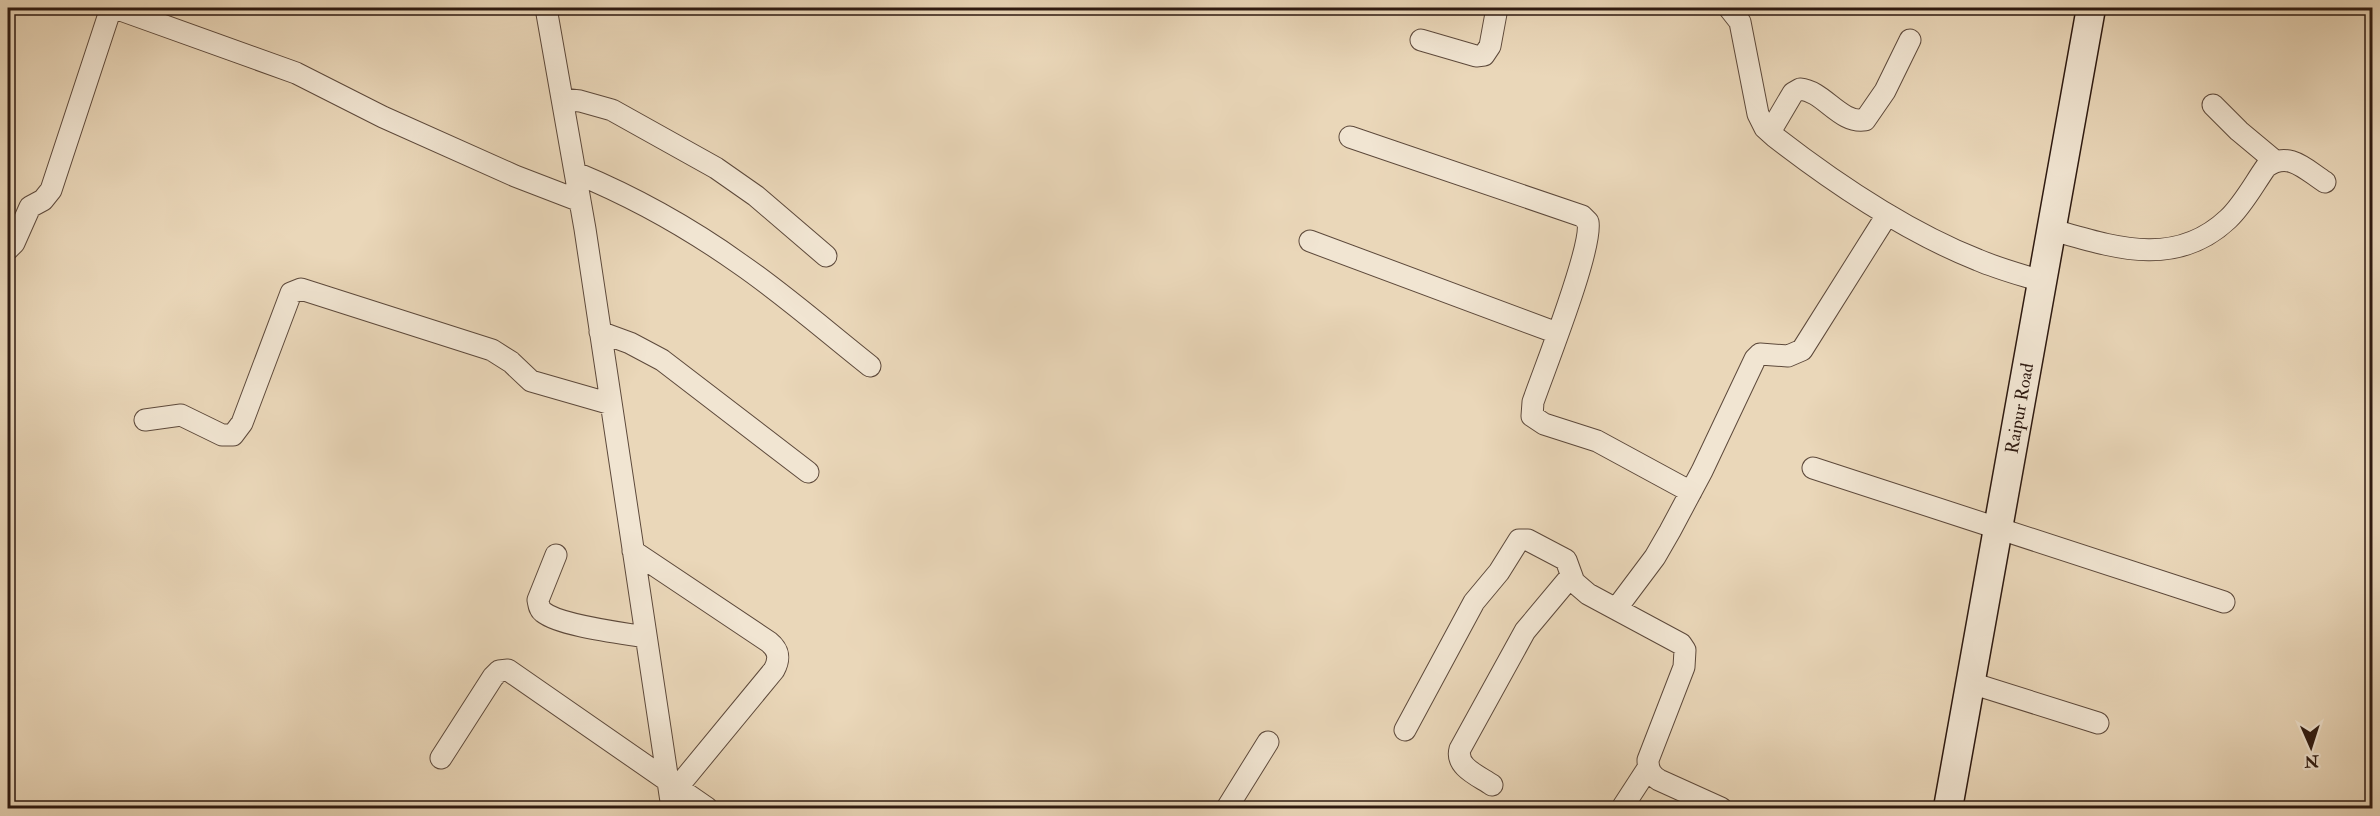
<svg xmlns="http://www.w3.org/2000/svg" width="2380" height="816" font-family="'IM FELL Double Pica',serif">
<rect width="100%" height="100%" fill="#ead7b9"/>
<filter id="stains"><feTurbulence type="fractalNoise" baseFrequency=".00333" numOctaves="4"/><feColorMatrix values="0 0 0 0 .2 0 0 0 0 .09 0 0 0 0 .02 0 0 0 .5 -.17"/></filter>
<radialGradient id="worn" r=".72"><stop offset=".6" stop-color="#630" stop-opacity="0"/><stop offset="1" stop-color="#630" stop-opacity=".3"/></radialGradient>
<g fill="none" stroke-linecap="round" stroke-linejoin="round">
<defs>
<path id="street" d="M115 8 296 73 383 117 515 176 580 201
M546 8 585 229 672 808
M1729 8 1740 22 1758 114 1765 128 1775 137C1837 185 1905 231 1978 260 1999 269 2022 275 2044 282
M1421 40 1476 56 1484 55 1490 46 1497 8
M562 99 580 101 612 110 716 168 756 196 826 256
M2213 105 2239 131 2275 161
M1770 132 1793 93 1800 89C1824 91 1840 124 1865 120L1885 91 1910 40
M1350 137 1582 216 1588 222C1593 248 1544 370 1533 402L1532 416 1544 424 1597 441 1691 492
M576 173C634 197 688 227 740 264 785 295 827 332 870 366
M2053 230C2113 247 2175 269 2228 219 2243 205 2254 184 2266 167 2289 150 2306 170 2325 182
M1310 241 1557 333
M8 249 14 243 30 207 43 200 51 190 111 8
M600 332 630 343 662 360 808 472
M145 420 181 415 222 435H233L242 423 291 293 301 289 492 350 511 362 531 381 611 404
M1813 468 2224 602
M633 551 769 642C779 650 780 659 774 670L676 789
M556 555 538 600C539 605 539 609 543 612 560 626 623 633 646 637
M1616 609 1655 557 1670 531 1702 471 1755 359 1760 354 1788 356 1802 350 1887 215
M1971 683 2098 723
M1405 730 1474 602 1499 572 1519 540H1528L1566 560 1574 582 1588 594 1681 644 1685 650 1684 667 1648 760C1648 770 1651 775 1659 780L1721 808
M441 758 493 677 499 671 508 670 707 808
M1492 785C1479 776 1455 767 1460 749L1525 631 1571 576
M1227 808 1268 742
M1622 808 1648 768"/>
<g id="secondary">
<path id="s1" d="M1948 808 2091 8"/>
</g>
</defs>
<use href="#street" stroke="#5d493b" stroke-width="23"/>
<use href="#secondary" stroke="#2e1a11" stroke-width="31"/>
<use href="#street" stroke="#f1e5d2" stroke-width="21"/>
<use href="#secondary" stroke="#f1e5d2" stroke-width="28"/>
</g>
<g text-anchor="middle" stroke-width="4.5" stroke-linejoin="round" paint-order="stroke">
<g font-size="18" fill="#2e1a11" stroke="#f1e5d2">
<text dy="6" stroke="none"><textPath href="#s1" startOffset="406">Raipur Road</textPath></text>
</g>
</g>
<rect width="2380" height="816" fill="none" stroke="#ead7b9" stroke-width="30"/>
<rect x="9" y="9" width="2362" height="798" fill="none" stroke="#2e1a11" stroke-width="3"/>
<rect x="15" y="15" width="2350" height="786" fill="none" stroke="#2e1a11" stroke-width="1.5"/>
<g transform="translate(2311 747) rotate(177)" stroke="#f1e5d2" stroke-width="4.5" paint-order="stroke">
<path d="M0-4.5L10 22L0 15L-10 22Z" fill="#2e1a11"/>
<text y="-9" font-size="16" font-weight="bold" text-anchor="middle" fill="#2e1a11">N</text>
</g>
<rect width="100%" height="100%" filter="url(#stains)"/>
<rect width="100%" height="100%" fill="url(#worn)"/>
</svg>
